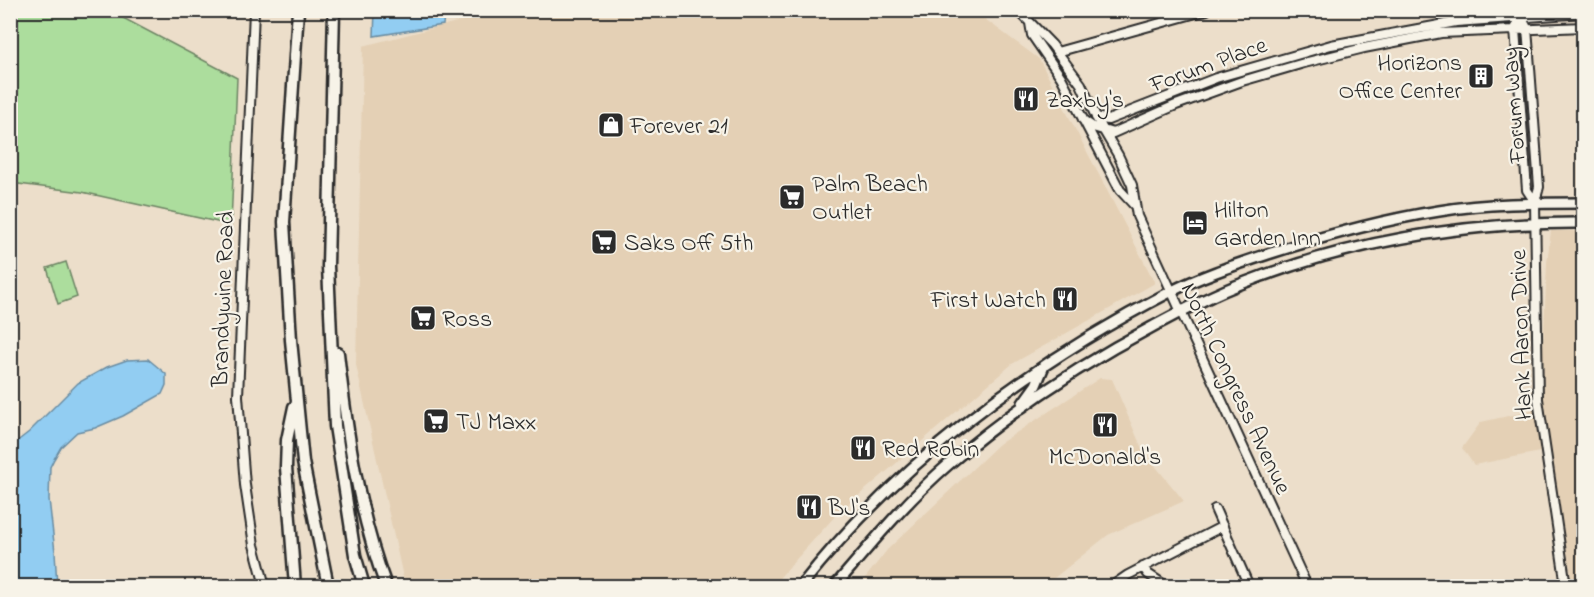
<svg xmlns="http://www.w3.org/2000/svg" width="1594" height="597" font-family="'Indie Flower',sans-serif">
<rect width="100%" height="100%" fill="#ecdeca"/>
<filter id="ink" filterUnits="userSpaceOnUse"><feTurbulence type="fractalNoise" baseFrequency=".0167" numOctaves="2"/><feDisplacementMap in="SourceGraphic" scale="12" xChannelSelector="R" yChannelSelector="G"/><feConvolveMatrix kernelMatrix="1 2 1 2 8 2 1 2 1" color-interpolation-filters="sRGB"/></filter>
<g filter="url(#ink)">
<path fill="#e4d0b5" d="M747 10 974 11 1039 59 1155 283 1012 364 837 514 772 586H405L356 365 363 46 484 15H746Z
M1551 231H1583V586H1573L1550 450 1474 465 1462 448 1481 422 1544 408 1543 352 1547 263Z
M1100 378 1112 379 1143 451 1184 501 1108 535 1044 586H859L887 550 999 444Z"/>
<path fill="#acdd9d" stroke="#6c8464" stroke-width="1.5" d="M11 10 110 11 237 78 231 225 82 192 11 183Z
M66 262 77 297 58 304 47 268Z"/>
<path fill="#92cdf2" stroke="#698ca2" stroke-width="1.5" d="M375 11 444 12 443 25 374 36Z
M148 359 166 374V385L162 394 123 416 95 428 77 432 61 447 54 459 50 467 49 499 55 552 57 586H11C15 542 10 492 11 446L29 432 78 383 107 367 127 360Z"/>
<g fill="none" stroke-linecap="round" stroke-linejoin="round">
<defs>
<path id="minor" d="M254 10 238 396 245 485 254 545 265 586
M1018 10 1052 45 1081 84 1097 119 1118 155 1132 185 1137 216 1307 586
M1521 17 1527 28 1539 187 1535 202 1538 399 1566 586
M1521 17 1515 29 1527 190 1535 202
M1030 23 1032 35 1061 77 1120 190 1134 205
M1057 52 1207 10
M1096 117 1108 120 1216 78 1331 45 1456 22 1584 13
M1083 120 1093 127 1113 133 1176 105 1242 81 1304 63 1364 48 1441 33 1584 27
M1215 509 1249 586
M1143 567 1148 574 1166 586
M1112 586 1128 575 1223 526"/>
<path id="major" d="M1023 403 1036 385 1044 366
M801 586C899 462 1030 364 1170 292 1201 276 1235 265 1268 254 1324 236 1381 220 1439 211 1487 203 1535 203 1584 203
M835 586C871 544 907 500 949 464 1011 411 1080 365 1152 327 1182 311 1213 294 1246 282 1353 241 1469 222 1584 223"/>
<path id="highway" d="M298 10 284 222 291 340 303 462 328 586
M334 10 328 266 335 426 355 555 364 586
M338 353C347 432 358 511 386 586
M294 407 287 440 286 467 295 586"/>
</defs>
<use href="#minor" stroke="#2b2b2b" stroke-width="12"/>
<use href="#major" stroke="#2b2b2b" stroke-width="14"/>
<use href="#highway" stroke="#2b2b2b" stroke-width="15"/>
<use href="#minor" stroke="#f7f3e8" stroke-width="8"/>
<use href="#major" stroke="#f7f3e8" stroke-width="9"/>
<use href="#highway" stroke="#f7f3e8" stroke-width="10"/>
</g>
</g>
<defs>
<symbol id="building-square" viewBox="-11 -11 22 22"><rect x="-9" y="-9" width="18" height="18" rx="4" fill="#2b2b2b" stroke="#f7f3e8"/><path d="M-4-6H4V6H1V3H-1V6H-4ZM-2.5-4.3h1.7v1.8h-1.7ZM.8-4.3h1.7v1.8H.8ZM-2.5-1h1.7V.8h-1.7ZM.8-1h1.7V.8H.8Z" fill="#fff"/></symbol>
<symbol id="restaurant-square" viewBox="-11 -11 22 22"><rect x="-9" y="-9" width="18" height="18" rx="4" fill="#2b2b2b" stroke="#f7f3e8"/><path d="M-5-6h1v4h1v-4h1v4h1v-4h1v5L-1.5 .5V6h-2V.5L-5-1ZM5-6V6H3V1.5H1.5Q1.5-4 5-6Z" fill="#fff"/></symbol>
<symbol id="shop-square" viewBox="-11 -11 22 22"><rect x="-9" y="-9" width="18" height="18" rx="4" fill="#2b2b2b" stroke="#f7f3e8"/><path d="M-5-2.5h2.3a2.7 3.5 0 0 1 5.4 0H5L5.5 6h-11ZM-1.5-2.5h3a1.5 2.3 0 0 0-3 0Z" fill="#fff"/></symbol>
<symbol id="supermarket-square" viewBox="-11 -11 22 22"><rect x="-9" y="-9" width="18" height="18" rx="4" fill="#2b2b2b" stroke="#f7f3e8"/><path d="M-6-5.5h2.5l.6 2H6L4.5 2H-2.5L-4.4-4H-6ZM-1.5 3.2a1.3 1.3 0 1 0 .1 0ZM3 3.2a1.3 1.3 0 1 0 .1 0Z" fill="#fff"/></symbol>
<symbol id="hotel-square" viewBox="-11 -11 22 22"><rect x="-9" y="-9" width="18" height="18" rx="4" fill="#2b2b2b" stroke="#f7f3e8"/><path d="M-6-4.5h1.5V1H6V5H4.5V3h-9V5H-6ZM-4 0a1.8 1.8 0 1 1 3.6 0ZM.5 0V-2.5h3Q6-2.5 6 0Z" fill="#fff"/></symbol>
</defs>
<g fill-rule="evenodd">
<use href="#building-square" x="1466" y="61" width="30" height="30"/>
<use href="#restaurant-square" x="1011" y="84" width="30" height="30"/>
<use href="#shop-square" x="596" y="110" width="30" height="30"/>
<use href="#supermarket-square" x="777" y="182" width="30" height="30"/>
<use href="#hotel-square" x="1180" y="208" width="30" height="30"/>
<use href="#supermarket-square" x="589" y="227" width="30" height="30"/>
<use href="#restaurant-square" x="1050" y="284" width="30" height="30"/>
<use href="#supermarket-square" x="408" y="303" width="30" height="30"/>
<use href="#supermarket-square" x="421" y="406" width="30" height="30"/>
<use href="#restaurant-square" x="1090" y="410" width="30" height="30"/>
<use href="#restaurant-square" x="848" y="433" width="30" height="30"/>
<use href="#restaurant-square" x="794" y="492" width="30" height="30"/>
</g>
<g text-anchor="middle" stroke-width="4.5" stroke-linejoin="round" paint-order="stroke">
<g font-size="24" fill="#2b2b2b" stroke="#f7f3e8" text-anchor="start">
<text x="1462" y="70" text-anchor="end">Horizons<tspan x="1462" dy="28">Office Center</tspan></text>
<text x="1046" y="107">Zaxby's</text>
<text x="630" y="133">Forever 21</text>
<text x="812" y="191">Palm Beach<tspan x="812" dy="28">Outlet</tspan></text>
<text x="1214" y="217">Hilton<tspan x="1214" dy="28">Garden Inn</tspan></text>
<text x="624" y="250">Saks Off 5th</text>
<text x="1046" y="307" text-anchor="end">First Watch</text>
<text x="442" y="326">Ross</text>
<text x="456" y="429">TJ Maxx</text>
<text x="882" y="456">Red Robin</text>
<text x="1105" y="464" text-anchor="middle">McDonald's</text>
<text x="828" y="515">BJ's</text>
</g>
<g font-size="24" fill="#2b2b2b" stroke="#f7f3e8">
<text transform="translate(1208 64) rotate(-20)" y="8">Forum Place</text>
<text transform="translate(1513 105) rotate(-94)" y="8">Forum Way</text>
<text transform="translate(222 299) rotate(-88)" y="8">Brandywine Road</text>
<text transform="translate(1520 335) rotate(-92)" y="8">Hank Aaron Drive</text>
<text transform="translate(1237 388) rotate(65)" y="8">North Congress Avenue</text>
</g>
</g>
<rect width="1594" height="597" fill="none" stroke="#f7f3e8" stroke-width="36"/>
<rect x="18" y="18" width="1558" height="561" fill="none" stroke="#2b2b2b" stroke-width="2" filter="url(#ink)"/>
</svg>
